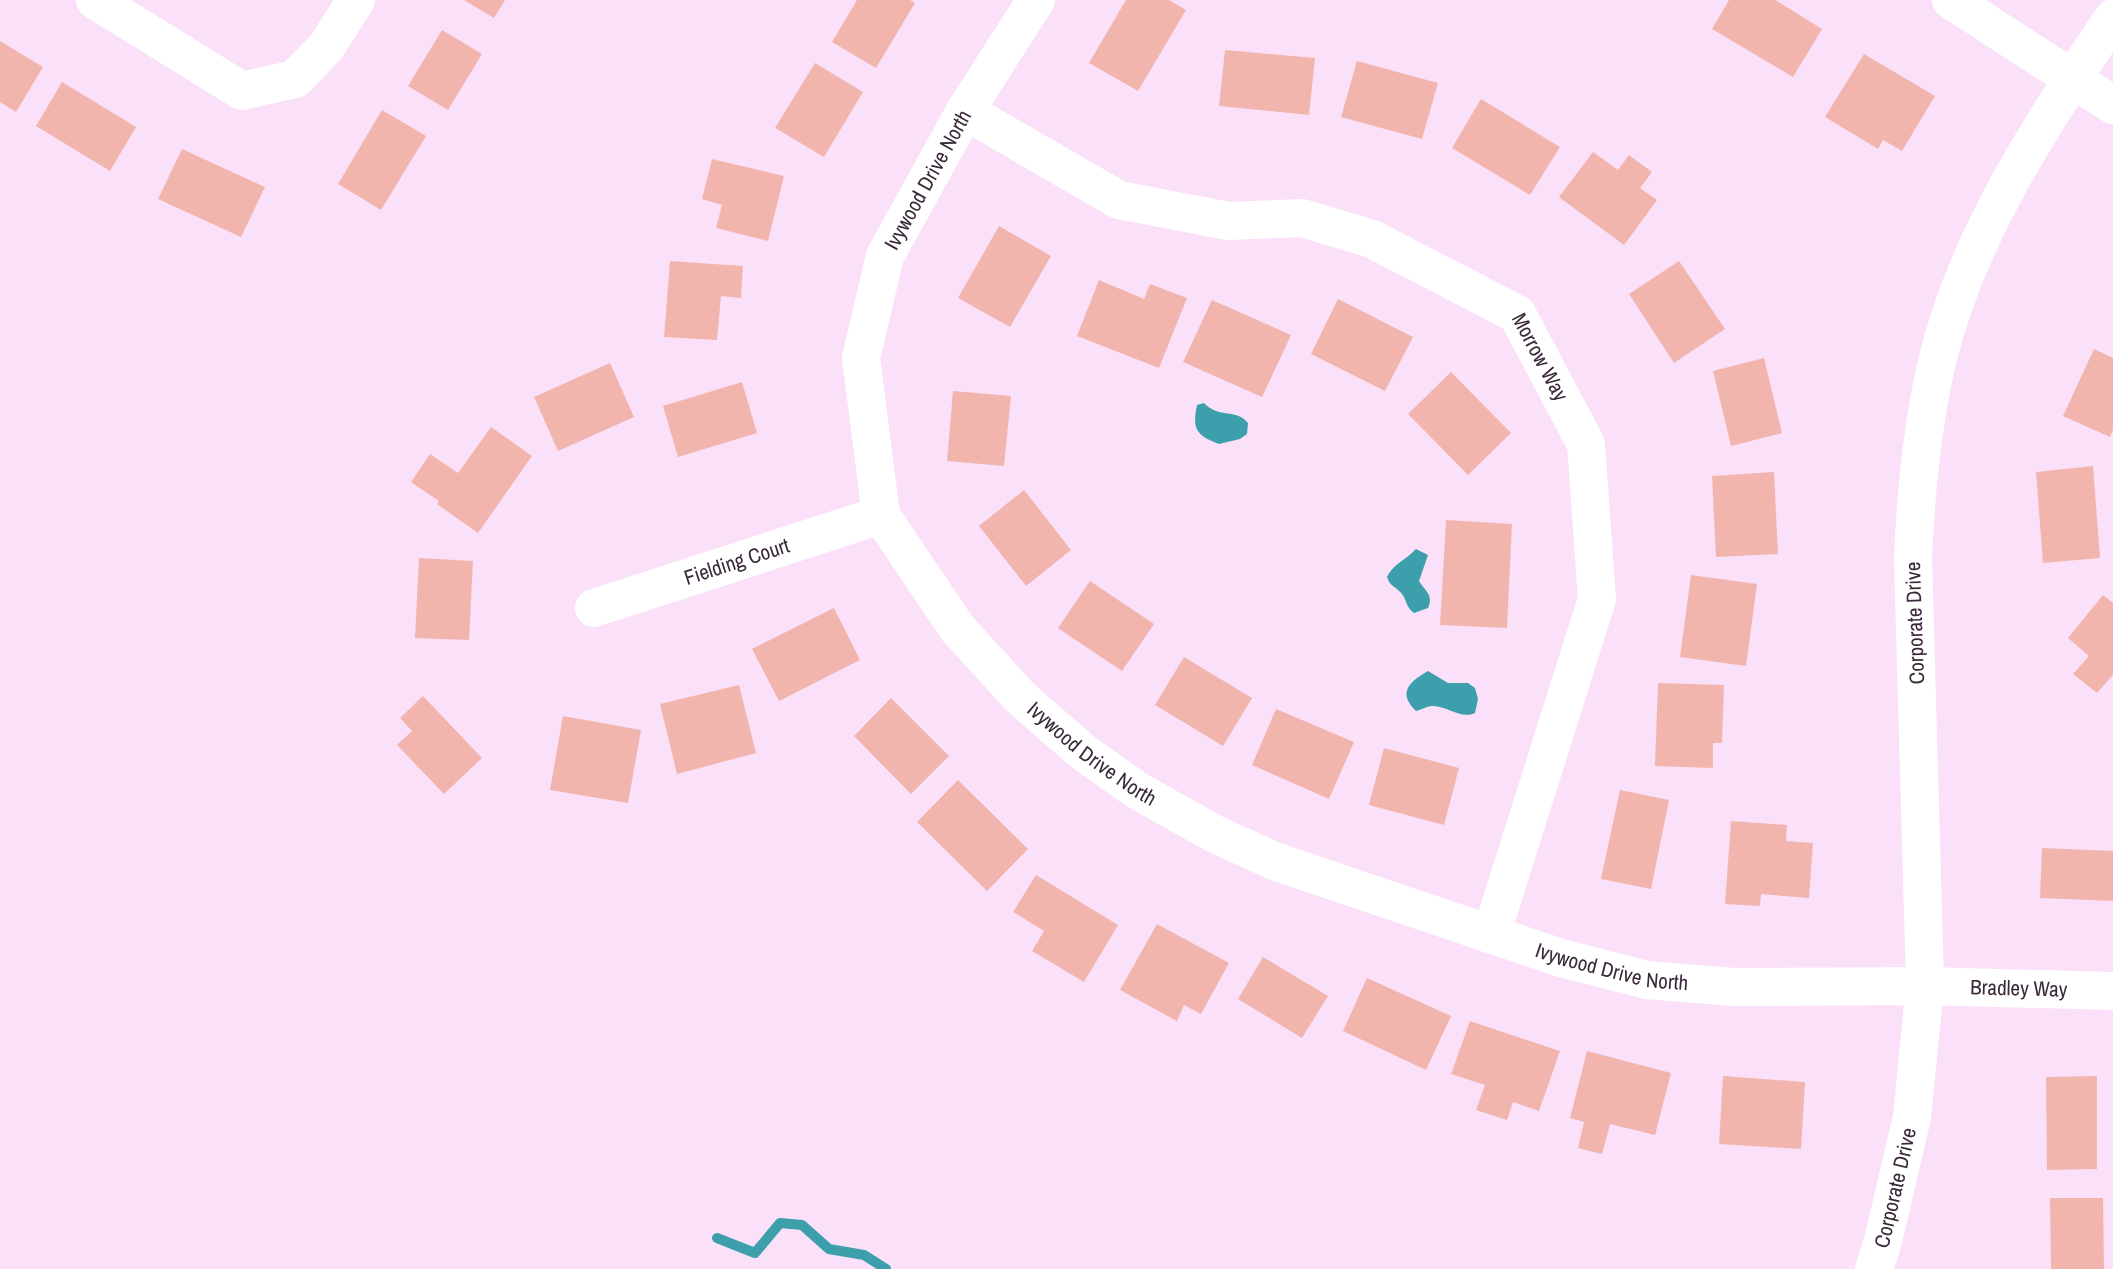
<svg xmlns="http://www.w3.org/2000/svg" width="2113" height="1269" font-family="'Archivo Narrow',sans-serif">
<rect width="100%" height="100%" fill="#fae0f9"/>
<path fill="#3d9fab" d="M1204 403C1219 419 1236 408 1248 423L1247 434 1240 439 1219 444C1196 435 1192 429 1197 405Z
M1416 549 1428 555 1419 581C1425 591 1434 595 1428 608L1414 613C1406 607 1407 601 1402 594 1396 586 1390 587 1387 577 1393 564 1406 560 1416 549Z
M1428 671 1448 683H1468L1475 688 1478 699 1475 713C1461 720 1446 705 1432 706 1427 706 1421 710 1416 711 1395 691 1413 680 1428 671Z"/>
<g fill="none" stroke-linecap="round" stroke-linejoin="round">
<path stroke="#3d9fab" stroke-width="10" d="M717 1238 755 1253 780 1223 802 1225 829 1249 864 1255 886 1269"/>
</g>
<path fill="#f2b5ad" d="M464 0H505L494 18Z
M857 0H910L915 3 876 68 832 42Z
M1126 0H1169L1186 10 1138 91 1089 63Z
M1729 0H1775L1822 29 1793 77 1712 29Z
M442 30 482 54 448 110 408 86Z
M0 41 43 67 16 112 0 102Z
M1225 50 1315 58 1309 115 1219 106Z
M1864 54 1935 96 1902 151 1883 140 1878 149 1825 117Z
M1357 61 1438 83 1422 139 1341 117Z
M815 63 863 92 824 157 775 128Z
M62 82 136 127 110 171 36 126Z
M1481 99 1560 147 1530 195 1452 148Z
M382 110 426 136 381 210 338 184Z
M182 149 265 187 241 237 158 199Z
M1593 152 1618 170 1629 155 1652 172 1640 188 1657 200 1624 245 1559 197Z
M712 159 784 176 768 241 716 228 722 205 702 199Z
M999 226 1051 256 1010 327 958 298Z
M670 261 743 266 741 298 721 296 717 340 664 337Z
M1679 261 1725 329 1674 363 1629 294Z
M1099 280 1144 299 1150 284 1187 298 1159 368 1077 336Z
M1338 299 1413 337 1385 391 1311 354Z
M1212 300 1291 335 1262 397 1183 362Z
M2094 349 2113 358V430L2110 437 2063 416Z
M1764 358 1782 433 1731 446 1713 371Z
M610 363 634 417 558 451 534 397Z
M1451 372 1511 433 1468 475 1408 414Z
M742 382 757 433 678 457 663 406Z
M953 391 1011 396 1004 466 947 461Z
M491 427 532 456 478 533 437 504 439 501 411 482 430 454 458 473Z
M2093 466 2100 558 2043 563 2036 472Z
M1774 472 1778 554 1716 557 1712 476Z
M1024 490 1071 550 1026 586 979 526Z
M1446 520 1512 524 1507 628 1440 625Z
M419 558 473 561 469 640 415 638Z
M1691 575 1757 584 1746 666 1680 657Z
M1090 581 1154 624 1122 671 1058 628Z
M2103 595 2113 603V675L2097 693 2073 674 2089 656 2068 638Z
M834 608 860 660 779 701 752 649Z
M1184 657 1252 698 1223 746 1155 705Z
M1658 683 1724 685 1722 743H1713V768L1655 766Z
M739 685 756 753 677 774 660 704Z
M423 696 482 758 444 794 397 745 412 731 400 718Z
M891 698 949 756 911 794 854 736Z
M1276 709 1354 742 1329 799 1252 765Z
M563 716 641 730 628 803 550 790Z
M1384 748 1459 768 1444 825 1369 805Z
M958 780 1028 849 987 891 917 822Z
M1620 790 1669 800 1651 889 1601 879Z
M1731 821 1787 825 1786 841 1813 843 1809 898 1761 894 1760 906 1725 904Z
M2042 848 2113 851V901L2040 898Z
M1036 875 1118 925 1084 982 1032 951 1044 931 1013 912Z
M1157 924 1229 963 1201 1014 1184 1005 1177 1021 1120 990Z
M1263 957 1328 996 1302 1038 1238 999Z
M1367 978 1451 1016 1426 1070 1343 1031Z
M1470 1021 1560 1051 1539 1111 1513 1102 1507 1120 1476 1110 1485 1085 1451 1074Z
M1587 1051 1671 1073 1655 1135 1610 1124 1602 1154 1578 1148 1584 1122 1570 1118Z
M1723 1076 1805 1082 1801 1149 1719 1144Z
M2097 1076V1169L2047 1170 2046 1077Z
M2050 1198H2103L2104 1269H2051Z"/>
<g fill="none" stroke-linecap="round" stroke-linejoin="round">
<g stroke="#fff" stroke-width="38">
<path d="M95 0 242 91 295 79 326 47 356 0"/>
<path id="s1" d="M1036 0 965 111 885 256 861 358 881 515 957 628 1020 697 1083 752 1138 791 1215 834 1274 861 1561 958 1647 980 1734 987 1925 986 2113 991"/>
<path d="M1951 0 2113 105"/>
<path id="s2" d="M965 111 1119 200 1228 221 1302 218 1372 239 1517 314 1586 444 1597 599 1491 935"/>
<path id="s3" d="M594 608 881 515"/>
<path id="s4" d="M1874 1269 1883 1241 1912 1117 1925 986 1913 557C1916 491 1922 426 1937 362 1967 236 2042 124 2113 18"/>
</g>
</g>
<g text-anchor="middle" stroke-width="5" stroke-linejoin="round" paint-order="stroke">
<g font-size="21" fill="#3a293a" stroke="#fff">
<text transform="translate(928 180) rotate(-61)" y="7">Ivywood Drive North</text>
<text dy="7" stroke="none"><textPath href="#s2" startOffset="648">Morrow Way</textPath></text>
<text dy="7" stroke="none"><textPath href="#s3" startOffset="150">Fielding Court</textPath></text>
<text transform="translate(1915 623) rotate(-92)" y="7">Corporate Drive</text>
<text dy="7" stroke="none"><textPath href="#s1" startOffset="882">Ivywood Drive North</textPath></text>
<text dy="7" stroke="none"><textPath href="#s1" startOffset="1449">Ivywood Drive North</textPath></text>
<text dy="7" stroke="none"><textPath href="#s1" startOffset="1858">Bradley Way</textPath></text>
<text dy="7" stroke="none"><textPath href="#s4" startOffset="84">Corporate Drive</textPath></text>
</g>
</g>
</svg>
